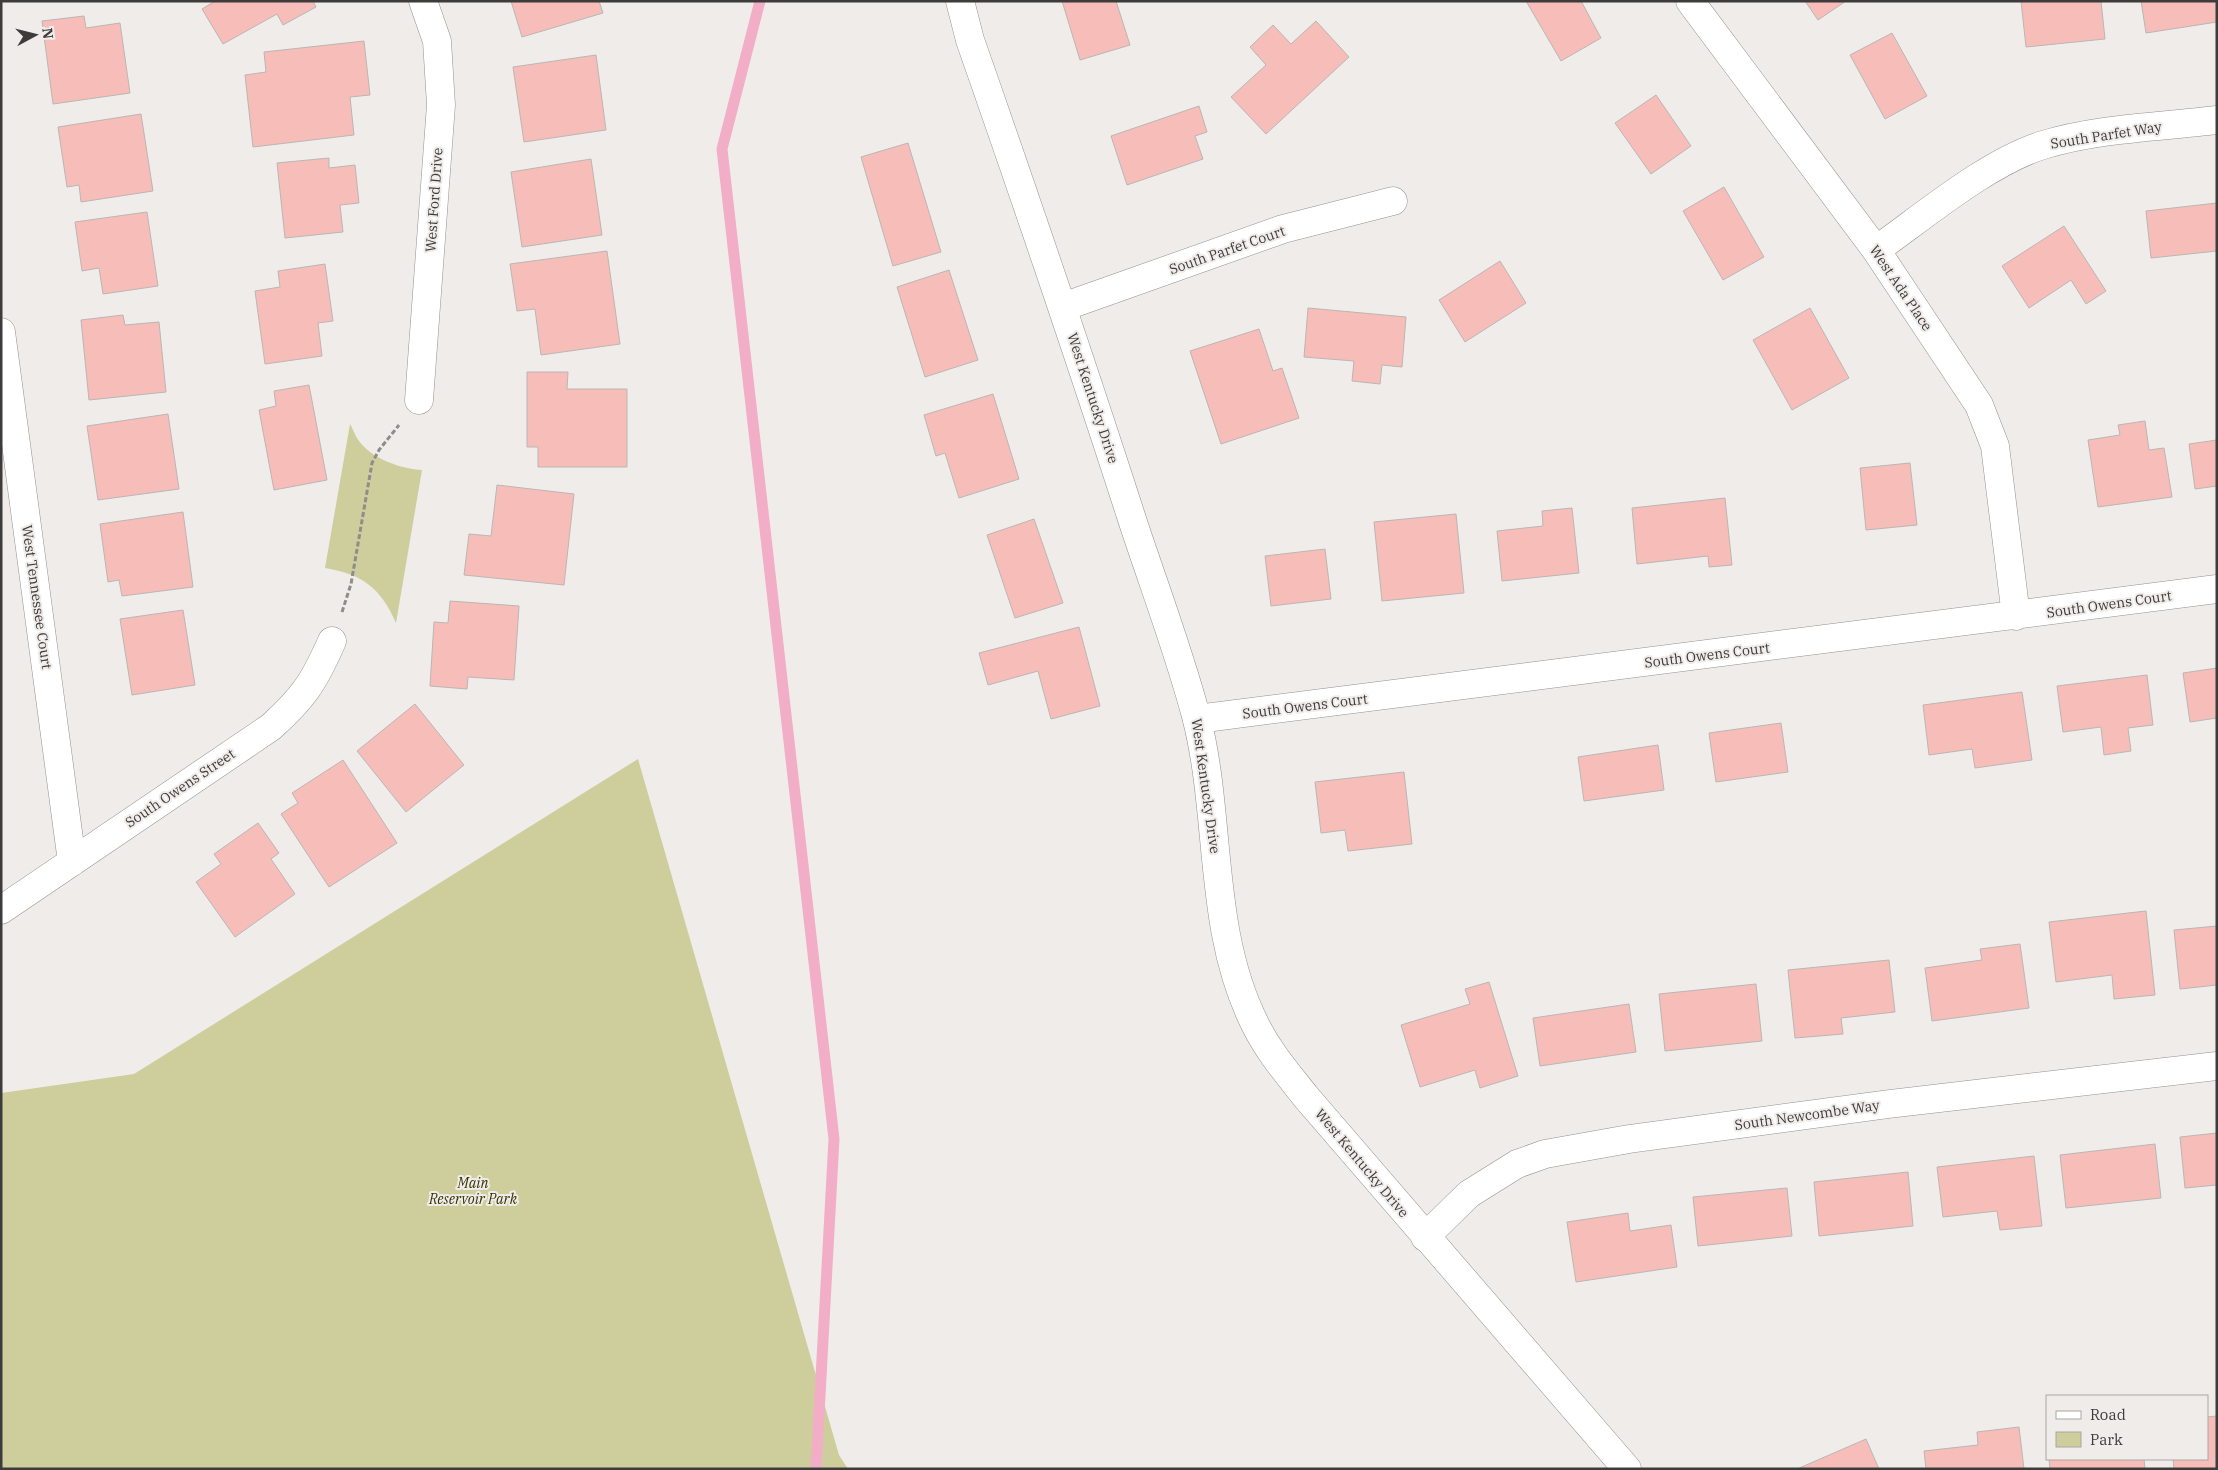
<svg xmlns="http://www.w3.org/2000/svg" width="2218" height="1470" font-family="'IBM Plex Serif',serif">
<rect width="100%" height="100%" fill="#f0ecea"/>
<path fill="#cece9c" d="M350 424C353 429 355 436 359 441 372 459 402 469 422 470L396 623C381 588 362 574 325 568Z
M638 759 839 1455 848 1469H1V1093L134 1074Z"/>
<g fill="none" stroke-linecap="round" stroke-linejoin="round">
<path stroke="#f2aec7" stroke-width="11" d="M760 1 722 149 834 1139 816 1469"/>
</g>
<path fill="#f7bdb9" stroke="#bab6b5" d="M215 1H313L316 7 283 25 277 14 223 44 202 9Z
M511 1H599L603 13 522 37Z
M1062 1H1116L1130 45 1080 60Z
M1526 1H1581L1601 38 1561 61Z
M1805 1H1846L1818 20Z
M2021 1H2101L2105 39 2026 47Z
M2141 1H2217V22L2146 33Z
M84 16 86 28 120 23 130 93 53 104 42 21Z
M1316 21 1349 57 1266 134 1231 97 1266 65 1250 47 1273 25 1291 44Z
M1892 33 1927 96 1885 119 1850 55Z
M364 41 370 95 350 97 354 135 253 147 245 75 266 72 264 52Z
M596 55 606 130 524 142 513 67Z
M1656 95 1691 146 1651 174 1615 123Z
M1199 106 1207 132 1195 136 1203 159 1127 185 1111 136Z
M141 114 153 191 81 202 79 185 67 187 58 127Z
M908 143 941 252 893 266 861 157Z
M329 158V168L355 165 359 203 340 205 343 232 285 238 277 163Z
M591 159 602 235 522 247 511 172Z
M1724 187 1764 257 1723 280 1683 211Z
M2217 203V251L2151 258 2146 211Z
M147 212 158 286 103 294 99 268 82 271 75 222Z
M2064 226 2106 291 2086 304 2071 280 2029 308 2002 266Z
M607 251 620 344 541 355 535 309 517 311 510 264Z
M1500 261 1526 303 1465 342 1439 300Z
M325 264 333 321 318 323 322 356 265 364 255 291 280 287 278 271Z
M949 270 978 360 925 377 897 287Z
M1308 308 1406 317 1402 367 1382 365 1380 384 1352 381 1354 361 1304 357Z
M1810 308 1849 378 1792 410 1753 340Z
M123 315 125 325 159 322 166 392 89 400 81 320Z
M1259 329 1273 371 1282 368 1299 418 1221 444 1190 351Z
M527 372H568L567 389H627V467H538V447H527Z
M309 385 327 480 274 490 259 410 276 406 274 391Z
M993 394 1019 479 959 498 945 453 936 456 924 415Z
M168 414 179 489 98 500 87 426Z
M2145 421 2149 450 2164 448 2172 497 2098 507 2088 440 2120 435 2118 425Z
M2217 440V486L2195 489 2189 444Z
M1910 463 1917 525 1866 530 1860 468Z
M497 485 574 494 564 585 464 575 469 534 491 536Z
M1725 498 1732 565 1709 567 1708 556 1637 564 1632 508Z
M1572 508 1579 573 1502 581 1497 531 1543 526 1542 511Z
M183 512 193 587 122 596 119 580 108 582 100 524Z
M1456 514 1464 593 1382 601 1374 522Z
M1034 519 1063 603 1015 618 987 535Z
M1325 549 1331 599 1271 606 1265 556Z
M450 601 519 606 514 680 468 677 467 689 430 686 434 622 448 623Z
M183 610 195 685 132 695 120 619Z
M1079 627 1100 706 1051 719 1038 671 988 685 979 653Z
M2217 668V718L2190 722 2183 673Z
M2147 675 2153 725 2128 728 2131 751 2104 755 2101 727 2063 732 2057 686Z
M2022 692 2032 760 1975 768 1972 749 1929 755 1923 705Z
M415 704 464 765 406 812 357 751Z
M1781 723 1788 772 1716 782 1709 733Z
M1658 745 1664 790 1584 801 1578 757Z
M343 760 397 843 329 887 281 814 298 803 292 793Z
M1404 772 1412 844 1348 851 1345 830 1321 833 1315 782Z
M258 823 279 853 271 859 295 894 235 937 196 882 221 864 214 854Z
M2146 911 2155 995 2114 999 2112 975 2056 982 2049 922Z
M2217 926V985L2180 989 2174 930Z
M2020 944 2029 1008 1932 1021 1925 968 1982 960 1980 949Z
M1889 960 1895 1012 1841 1018 1843 1034 1795 1038 1788 970Z
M1489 982 1518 1076 1480 1088 1475 1070 1420 1087 1401 1025 1470 1004 1465 989Z
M1756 984 1762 1041 1665 1051 1659 994Z
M1629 1004 1636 1052 1540 1066 1533 1018Z
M2217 1133V1185L2185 1188 2180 1137Z
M2155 1144 2161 1198 2066 1208 2060 1155Z
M2034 1156 2042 1226 2000 1230 1997 1211 1943 1217 1937 1167Z
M1908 1172 1913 1226 1819 1236 1814 1182Z
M1787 1188 1792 1236 1698 1246 1693 1197Z
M1628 1213 1630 1231 1671 1225 1677 1267 1576 1282 1567 1222Z
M2217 1416V1469H2174L2173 1459H2207V1417Z
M2019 1427 2024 1469H1926L1924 1451 1978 1445 1977 1432Z
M1866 1439 1879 1469H1797Z
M2049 1459H2144L2145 1469H2050Z"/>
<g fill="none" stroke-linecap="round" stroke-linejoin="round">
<defs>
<path id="minor" d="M1690 1 1876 250 1979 405 1995 446 2016 616
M1876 250C1924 216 1988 162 2043 145 2098 128 2160 127 2217 120
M1063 307 1283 229 1393 201
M1 332 72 862
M419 400 441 105 437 41 423 1
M1197 719 2217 589
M1 910 271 727C304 697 314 682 332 641
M1425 1237 1469 1194 1517 1164 1545 1154 1629 1139 1889 1104 2217 1066"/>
<path id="tertiary" d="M960 1 970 40C1025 197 1079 355 1130 513 1152 581 1178 648 1196 716 1222 816 1207 929 1255 1024 1268 1051 1288 1074 1306 1097L1627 1469"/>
</defs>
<use href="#minor" stroke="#94918f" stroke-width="29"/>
<use href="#tertiary" stroke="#94918f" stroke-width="29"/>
<path stroke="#8f8c8b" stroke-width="3" stroke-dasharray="5 2.5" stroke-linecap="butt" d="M342 612 351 584 372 463 379 450 399 425"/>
<use href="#minor" stroke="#fff" stroke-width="28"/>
<use href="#tertiary" stroke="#fff" stroke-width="28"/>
</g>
<g text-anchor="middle" stroke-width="4" stroke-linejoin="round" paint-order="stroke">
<g font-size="14" fill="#3d3c3b" stroke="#f0ecea">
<text transform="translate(2106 135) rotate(-9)" y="5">South Parfet Way</text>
<text transform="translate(434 200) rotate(-86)" y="5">West Ford Drive</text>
<text transform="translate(1227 250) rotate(-19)" y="5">South Parfet Court</text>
<text transform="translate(1901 288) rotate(56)" y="5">West Ada Place</text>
<text transform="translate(1093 398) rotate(72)" y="5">West Kentucky Drive</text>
<text transform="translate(37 597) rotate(82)" y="5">West Tennessee Court</text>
<text transform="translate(2109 604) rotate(-8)" y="5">South Owens Court</text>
<text transform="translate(1707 655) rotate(-7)" y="5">South Owens Court</text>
<text transform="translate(1305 706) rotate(-7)" y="5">South Owens Court</text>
<text transform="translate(1206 786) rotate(82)" y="5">West Kentucky Drive</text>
<text transform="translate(180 788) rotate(-34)" y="5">South Owens Street</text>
<text transform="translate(1807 1115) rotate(-8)" y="5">South Newcombe Way</text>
<text transform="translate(1362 1163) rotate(50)" y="5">West Kentucky Drive</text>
</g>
<g font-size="14" font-style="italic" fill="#343200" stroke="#f0ecea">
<text x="473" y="1188">Main<tspan x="473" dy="16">Reservoir Park</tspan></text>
</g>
</g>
<rect width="2218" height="1470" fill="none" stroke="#3d3c3b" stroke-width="5"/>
<rect x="2046" y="1395" width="162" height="65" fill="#f0ecea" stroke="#a8a6a4"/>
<rect x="2056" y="1411" width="25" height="8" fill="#ffffff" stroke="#a8a6a4"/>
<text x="2090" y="1420" font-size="15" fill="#3d3c3b">Road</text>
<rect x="2056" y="1432" width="25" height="15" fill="#cece9c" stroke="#a8a6a4"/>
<text x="2090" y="1445" font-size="15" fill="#3d3c3b">Park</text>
<g transform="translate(35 35) rotate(83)" stroke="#f0ecea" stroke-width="4" paint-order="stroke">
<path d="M0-4L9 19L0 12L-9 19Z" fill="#3d3c3b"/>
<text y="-8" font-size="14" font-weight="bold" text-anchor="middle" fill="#3d3c3b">N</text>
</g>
</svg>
